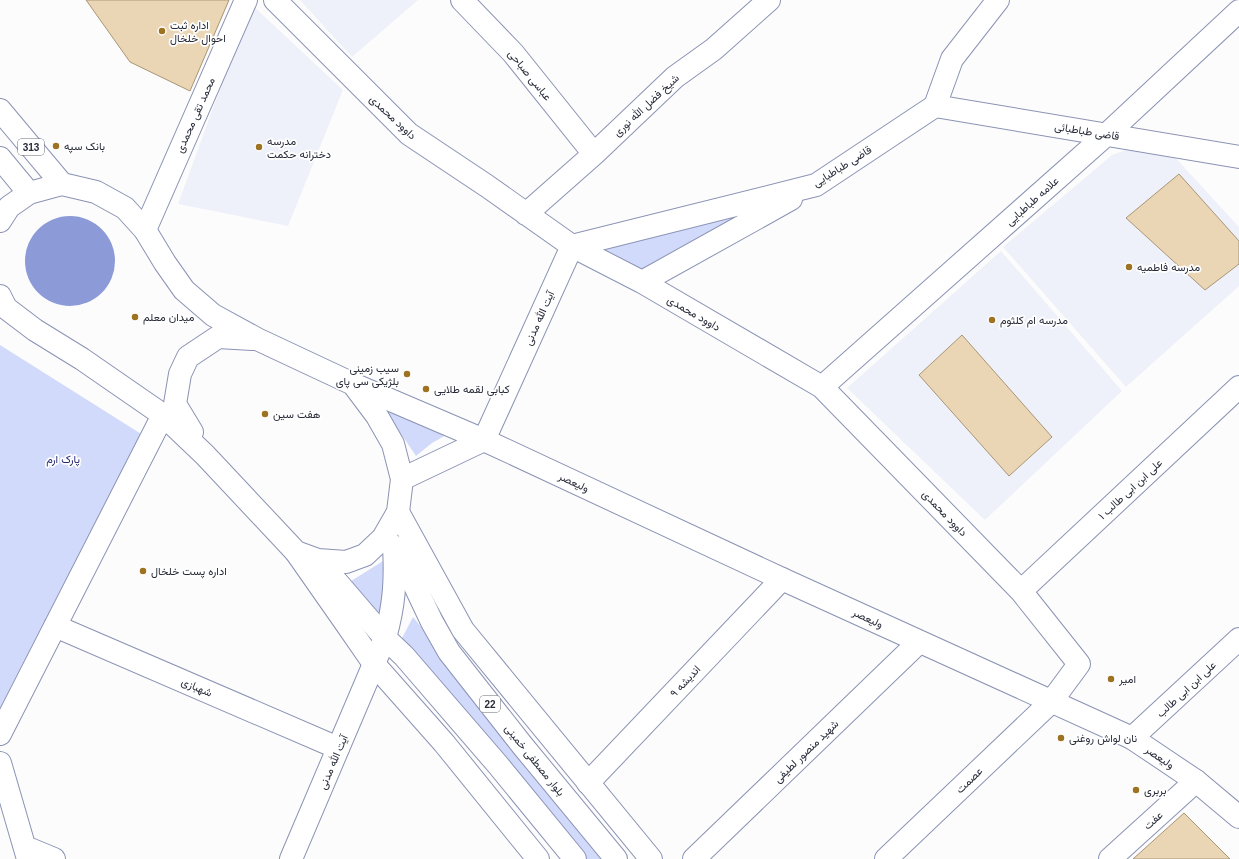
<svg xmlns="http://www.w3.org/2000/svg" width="1239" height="859" font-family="Helvetica,Vazirmatn,sans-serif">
<rect width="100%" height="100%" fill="#fcfcfc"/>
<path fill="#eef1f9" d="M300 0H418L352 57Z
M251 4 343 90 288 226 178 204Z
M1134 147 1171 153 1239 227V286L1126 387 1003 247 1112 155Z
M1001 251 1122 391 985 520 847 388Z"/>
<path fill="#d2dafb" d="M776 202 642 275 593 247Z
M0 345 146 437 0 716Z
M385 410 448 434 432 443 416 456Z
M388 558 383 617 377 618 351 581Z
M413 617 611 859H581L401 640Z"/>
<path fill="#8c9ad7" d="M25 261a45 45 0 1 1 90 0a45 45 0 1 1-90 0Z"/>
<path fill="#ead5b4" stroke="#a99676" d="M86 0H229L190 91 130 62Z
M1179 174 1239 241V264L1205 290 1126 218Z
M962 335 1052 437 1009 476 919 375Z
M1184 813 1230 859H1133Z"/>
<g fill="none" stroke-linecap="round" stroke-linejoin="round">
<defs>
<path id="minor" d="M275 0 409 134 487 186 572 246 642 282 822 387 1021 591 1079 664 1051 702 886 859
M462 0 513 53 594 154
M935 106 1239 157
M526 214 594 154 675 77 714 49 769 0
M145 230 246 0
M572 246 816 185 935 106 952 59 998 0
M642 282 791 199
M822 387 1106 135 1239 11
M484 440 572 246
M1021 591 1239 387
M55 626 338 748
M0 734 163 415
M1132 738 1239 639
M0 763 28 859
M588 783 782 579
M25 847 54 859
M694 859 919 642
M1110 859 1196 781"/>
<path id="tertiary" d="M291 859 385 638C394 606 396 581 394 547"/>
<path id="secondary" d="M353 384 484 440 782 579 1132 738 1196 781 1239 817
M402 479 484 440
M398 512 463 630 651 859
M296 552 345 622 374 664 444 743 538 859"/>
<path id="primary" d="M0 110 62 184
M0 158 29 193
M0 221 9 207 29 193 62 184 96 192 125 208 145 230 165 263 184 290 213 315 257 339 353 384 377 416 393 444 402 479 398 512 383 538 365 555 346 562 318 560 296 552 205 455 163 415 82 359 35 330 6 308 0 296
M192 432 175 404 180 374 188 357 218 337 252 339
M383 538 394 547 405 565 432 622 449 652 522 745 616 859
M318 560 385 638 404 656 498 765 575 859"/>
</defs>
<use href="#minor" stroke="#8b93b4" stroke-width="24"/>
<use href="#tertiary" stroke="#8b93b4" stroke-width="24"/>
<use href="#secondary" stroke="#8b93b4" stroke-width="24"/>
<use href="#primary" stroke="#8b93b4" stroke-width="24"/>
<use href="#minor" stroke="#fff" stroke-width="22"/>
<use href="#tertiary" stroke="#fff" stroke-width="22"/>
<use href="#secondary" stroke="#fff" stroke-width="22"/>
<use href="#primary" stroke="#fff" stroke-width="22"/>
</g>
<g fill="#9d7221" stroke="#fff" stroke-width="1.5">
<circle cx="162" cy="31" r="4"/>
<circle cx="56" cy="146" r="4"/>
<circle cx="259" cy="147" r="4"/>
<circle cx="1129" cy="267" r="4"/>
<circle cx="135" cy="317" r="4"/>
<circle cx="992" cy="320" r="4"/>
<circle cx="407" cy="374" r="4"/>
<circle cx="426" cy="389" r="4"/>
<circle cx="265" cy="414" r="4"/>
<circle cx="143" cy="571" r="4"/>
<circle cx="1111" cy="679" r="4"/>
<circle cx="1061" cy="738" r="4"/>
<circle cx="1136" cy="790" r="4"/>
</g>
<g text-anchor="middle" stroke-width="3.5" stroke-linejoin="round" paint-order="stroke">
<g fill="#fff" stroke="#686b74" stroke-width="1">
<rect x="18" y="139" width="26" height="16" rx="3"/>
<rect x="480" y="696" width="20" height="16" rx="3"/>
</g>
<g font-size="10" font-weight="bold" fill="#272b38">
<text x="31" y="151">313</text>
<text x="490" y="708">22</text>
</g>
<g font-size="11" fill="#272b38" stroke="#fff" text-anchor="start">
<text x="170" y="29">اداره ثبت<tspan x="170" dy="13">احوال خلخال</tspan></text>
<text x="267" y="145">مدرسه<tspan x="267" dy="13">دخترانه حکمت</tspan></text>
<text x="64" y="150">بانک سپه</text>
<text x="1137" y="271">مدرسه فاطمیه</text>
<text x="143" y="321">میدان معلم</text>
<text x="1000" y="324">مدرسه ام کلثوم</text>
<text x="399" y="372" text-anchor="end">سیب زمینی<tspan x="399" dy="13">بلژیکی سی پای</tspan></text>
<text x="434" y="393">کبابی لقمه طلایی</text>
<text x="273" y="418">هفت سین</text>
<text x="151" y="575">اداره پست خلخال</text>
<text x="1119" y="683">امیر</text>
<text x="1069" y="742">نان لواش روغنی</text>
<text x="1144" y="794">بربری</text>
</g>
<g font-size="11" fill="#272b38" stroke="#fff">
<text transform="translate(530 75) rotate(51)" y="4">عباسی صباحی</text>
<text transform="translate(646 105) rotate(-43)" y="4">شیخ فضل الله نوری</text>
<text transform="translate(195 115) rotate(-66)" y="4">محمد تقی محمدی</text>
<text transform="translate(393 117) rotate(43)" y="4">داوود محمدی</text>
<text transform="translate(1087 131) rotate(9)" y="4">قاضی طباطبائی</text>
<text transform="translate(842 166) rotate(-32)" y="4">قاضی طباطبایی</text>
<text transform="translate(1032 201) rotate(-42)" y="4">علامه طباطبایی</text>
<text transform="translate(694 313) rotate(30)" y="4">داوود محمدی</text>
<text transform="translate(539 318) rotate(-66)" y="4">آیت الله مدنی</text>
<text transform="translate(574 482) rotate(25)" y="4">ولیعصر</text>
<text transform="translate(1130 489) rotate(-43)" y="4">علی ابن ابی طالب ۱</text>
<text transform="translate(945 513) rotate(46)" y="4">داوود محمدی</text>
<text transform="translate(868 618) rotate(25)" y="4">ولیعصر</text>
<text transform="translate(685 681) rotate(-47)" y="4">اندیشه ۹</text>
<text transform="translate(197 687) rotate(23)" y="4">شهبازی</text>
<text transform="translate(1186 689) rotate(-43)" y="4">علی ابن ابی طالب</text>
<text transform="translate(806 751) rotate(-44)" y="4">شهید منصور لطیفی</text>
<text transform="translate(1160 757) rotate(34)" y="4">ولیعصر</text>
<text transform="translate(535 760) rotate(51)" y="4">بلوار مصطفی خمینی</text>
<text transform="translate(333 762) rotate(-67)" y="4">آیت‌ الله مدنی</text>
<text transform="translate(969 780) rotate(-44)" y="4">عصمت</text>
<text transform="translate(1153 820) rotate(-42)" y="4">عفت</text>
</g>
<g font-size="11" fill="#23286f" stroke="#fff">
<text x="63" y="463">پارک ارم</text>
</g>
</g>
</svg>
